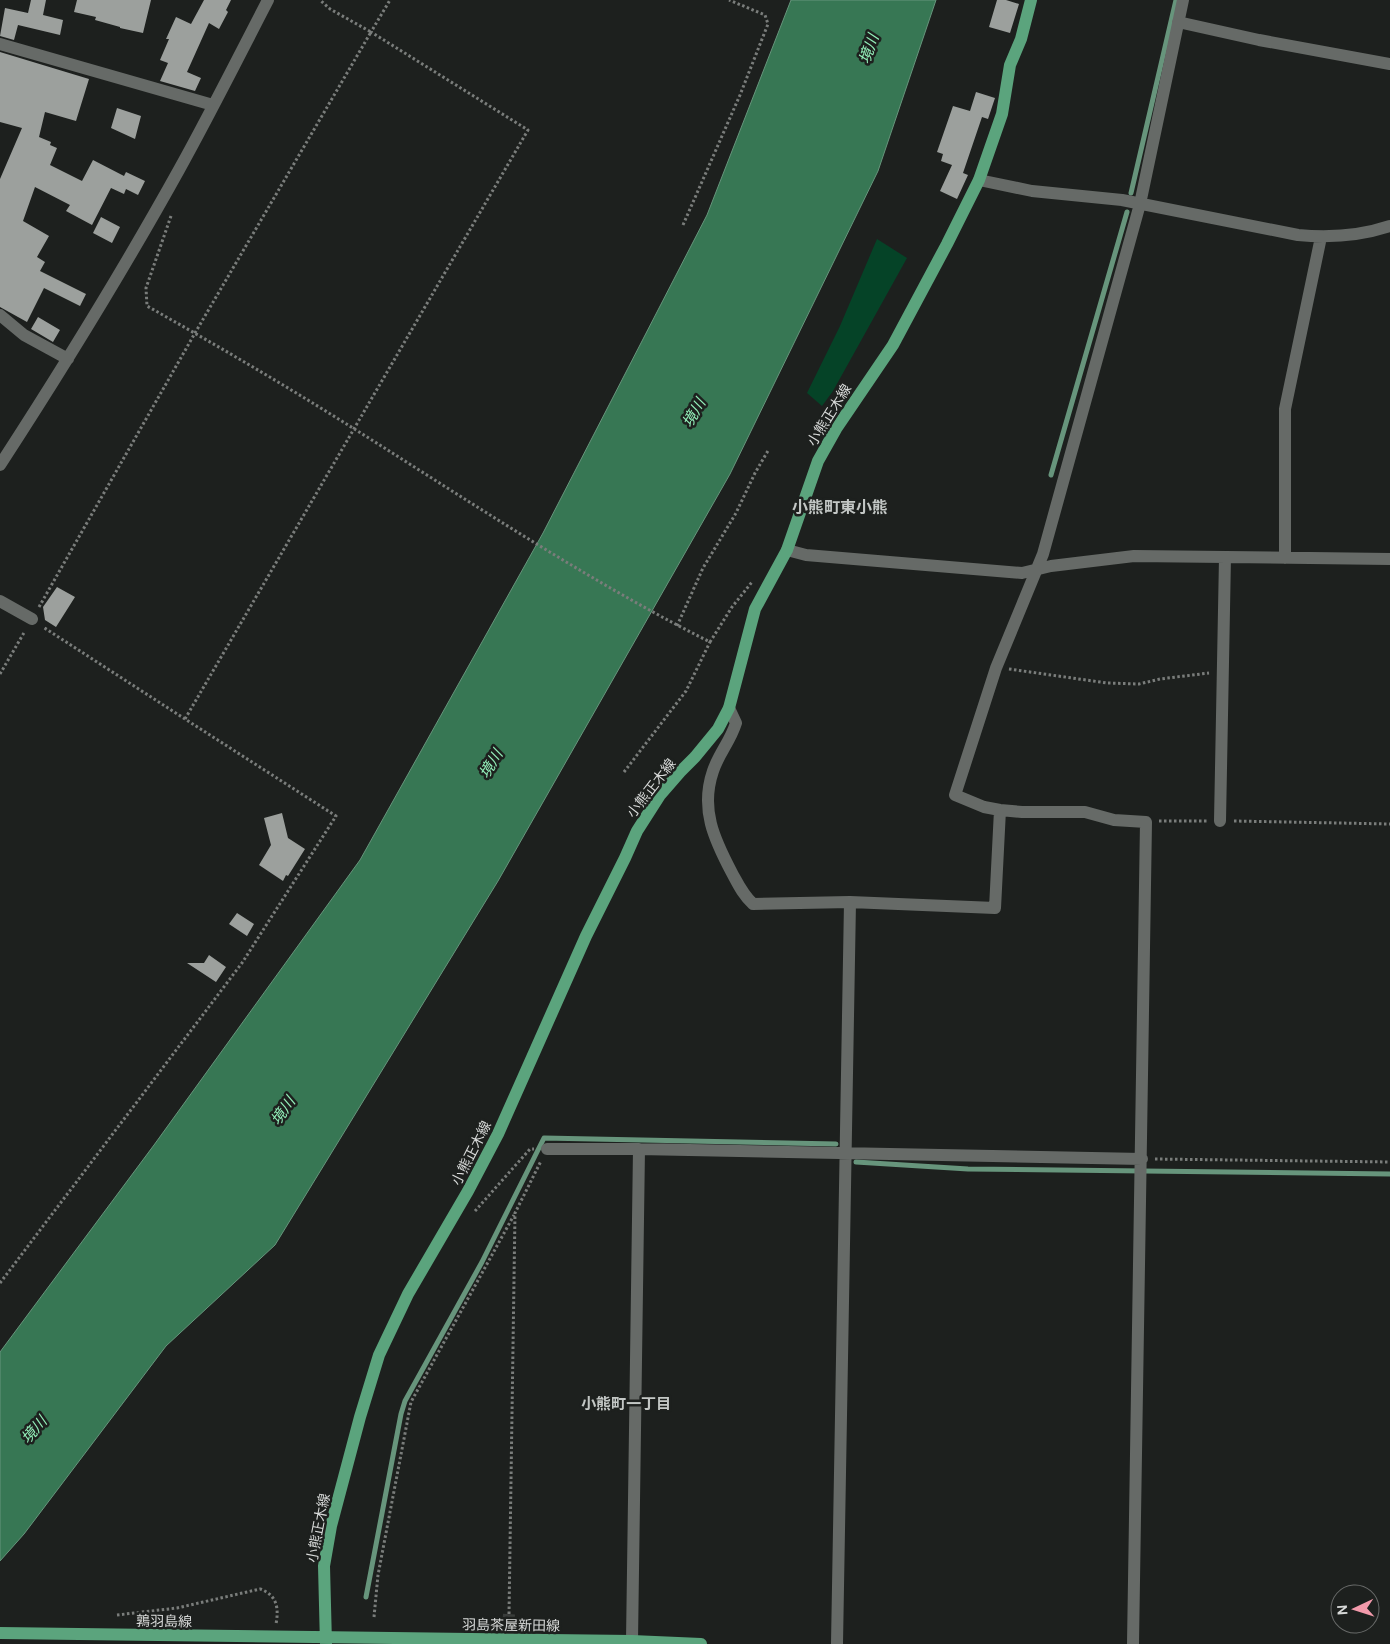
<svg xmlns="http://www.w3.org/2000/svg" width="1390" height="1644" font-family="'DM Sans','Noto Sans JP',sans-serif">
<rect width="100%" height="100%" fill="#1d201e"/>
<path fill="#054327" d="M877 239 907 258 833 391 822 406 807 393 840 326Z"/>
<path fill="#377754" stroke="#67957c" d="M791 0H936L878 171 730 474 498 881 275 1245 166 1346 24 1534 0 1561V1352L154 1145 360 860 543 533 707 215Z"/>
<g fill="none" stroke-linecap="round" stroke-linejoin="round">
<path stroke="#67957c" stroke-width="5" d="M1131 193 1176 0
M1051 475 1127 212
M856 1162 968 1169 1390 1174
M366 1597 401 1414 405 1401 482 1262 544 1138 836 1144"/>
</g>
<path fill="#9ca09d" d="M31 0H46L43 15 63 20 60 35 18 25 14 40 0 36 5 8 28 13Z
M77 0H151L143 33 120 28V27L95 20 96 17 74 12Z
M204 0H231L226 10 228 12 219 29 209 23 187 72 201 78 195 91 160 81 168 63 160 60 169 39H166L176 17 191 24Z
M997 0H1006L1019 4 1010 33 989 27Z
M0 52 89 79 76 121 45 112 39 137 51 142 50 145 57 148 50 165 82 181 93 160 124 176 126 172 145 181 138 195 126 189 124 194 111 188 92 225 66 211 70 205 35 187 23 221 49 236 37 257 45 262 40 271 86 294 80 306 44 288 27 322 0 307V179L22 128 0 122Z
M976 92 995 98 988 119 982 117 963 173 968 175 957 199 940 191 952 165 941 161 943 154 937 152 953 106 970 111Z
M117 108 141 116 135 139 111 128Z
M101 217 120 227 112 243 93 233Z
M38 317 60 330 53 342 31 329Z
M57 587 75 597 56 627 45 620 43 607Z
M282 813 288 838 305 849 288 876 286 875 283 881 259 865 271 845 264 818Z
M237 913 254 924 247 936 229 924Z
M209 955 226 967 216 982 187 963H204Z"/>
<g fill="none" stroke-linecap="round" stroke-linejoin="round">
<path stroke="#393c3a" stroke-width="12" stroke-dasharray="12 6" stroke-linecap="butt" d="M507 1644 509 1614"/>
<path stroke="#7a7d7b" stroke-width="3" stroke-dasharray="2.5 2.5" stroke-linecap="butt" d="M171 216 146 288 147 306C218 346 288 387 356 430 472 503 587 580 710 642L732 607 752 582
M683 225 740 95 768 24 765 15 729 0
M39 607 195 333 371 32 330 9 320 0
M677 626 703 568 736 513 755 473 769 449
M1009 669 1107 683 1139 684 1160 679 1209 673
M0 674 25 631
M185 719 528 130 371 32 390 0
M624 772 686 691 710 642
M1159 821H1208
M1234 821 1390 824
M1155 1159 1390 1162
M475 1211 530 1149H534
M0 1283 242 963 336 816 185 719 43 627
M509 1614 515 1213 541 1161
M117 1615 177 1608 260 1589C277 1595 279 1608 276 1624
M374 1617 378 1575 411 1402 514 1215"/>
<path stroke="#666a67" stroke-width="12" d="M1178 22 1259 40 1390 64
M0 44 213 105
M979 180 1032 191 1122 200 1298 235C1329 238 1360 236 1390 226
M0 315 24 335 68 359
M0 465C63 368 124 269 180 168 211 112 239 56 268 0
M787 550 806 555 1022 573 1051 566 1134 556 1390 559
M1285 558V409L1321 237
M0 601 32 619
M729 708 736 723C730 742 719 753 713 771 700 809 714 839 732 873 738 884 743 895 753 904L850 902 995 908 1000 810
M1220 821 1225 557
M547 1149H639L1142 1159
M632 1641 639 1149
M837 1644 850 902
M1133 1644 1146 822 1114 820 1085 812H1022L1000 810 984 807 955 795 996 668 1043 554 1140 204 1183 0"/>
<path stroke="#5ba47d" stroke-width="12" d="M0 1633 632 1641 701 1644
M326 1644 324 1566 331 1526 360 1417 379 1355 408 1294 468 1191 498 1134 586 936 625 858 637 831 660 795 680 772 695 757 718 729 729 708 755 609 787 550 818 461 836 429 893 345 947 244 979 180 1002 114 1010 65 1021 39 1031 0"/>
</g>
<g text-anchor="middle" stroke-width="5" stroke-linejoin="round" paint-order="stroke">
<g font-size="14" fill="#d8dad9" stroke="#1d201e">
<text transform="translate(829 415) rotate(-58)" y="5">小熊正木線</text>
<text transform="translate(651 788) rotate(-52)" y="5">小熊正木線</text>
<text transform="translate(471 1153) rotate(-63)" y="5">小熊正木線</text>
<text transform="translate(318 1528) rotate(-79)" y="5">小熊正木線</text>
<text transform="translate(164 1621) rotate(1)" y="5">鶉羽島線</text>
<text transform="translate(511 1625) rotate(1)" y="5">羽島茶屋新田線</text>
</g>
<g font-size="15" font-style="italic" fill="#94f1bb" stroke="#1d201e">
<text transform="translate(869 49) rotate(-71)" y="5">境川</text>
<text transform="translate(694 413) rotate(-60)" y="5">境川</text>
<text transform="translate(491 764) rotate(-59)" y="5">境川</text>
<text transform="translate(283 1111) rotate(-55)" y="5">境川</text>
<text transform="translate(34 1430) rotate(-49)" y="5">境川</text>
</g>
<g font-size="15" font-weight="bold" fill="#c3c7c5" stroke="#1d201e">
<text x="626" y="1409">小熊町一丁目</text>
</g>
<g font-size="16" font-weight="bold" fill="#c3c7c5" stroke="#1d201e">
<text x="840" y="513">小熊町東小熊</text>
</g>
</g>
<g transform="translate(1355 1609) rotate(266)"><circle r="24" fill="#1d201e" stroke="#686a69"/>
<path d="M0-4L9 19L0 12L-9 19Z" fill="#f39aab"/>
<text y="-8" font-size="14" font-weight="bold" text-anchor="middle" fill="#d8dad9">N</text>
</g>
</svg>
